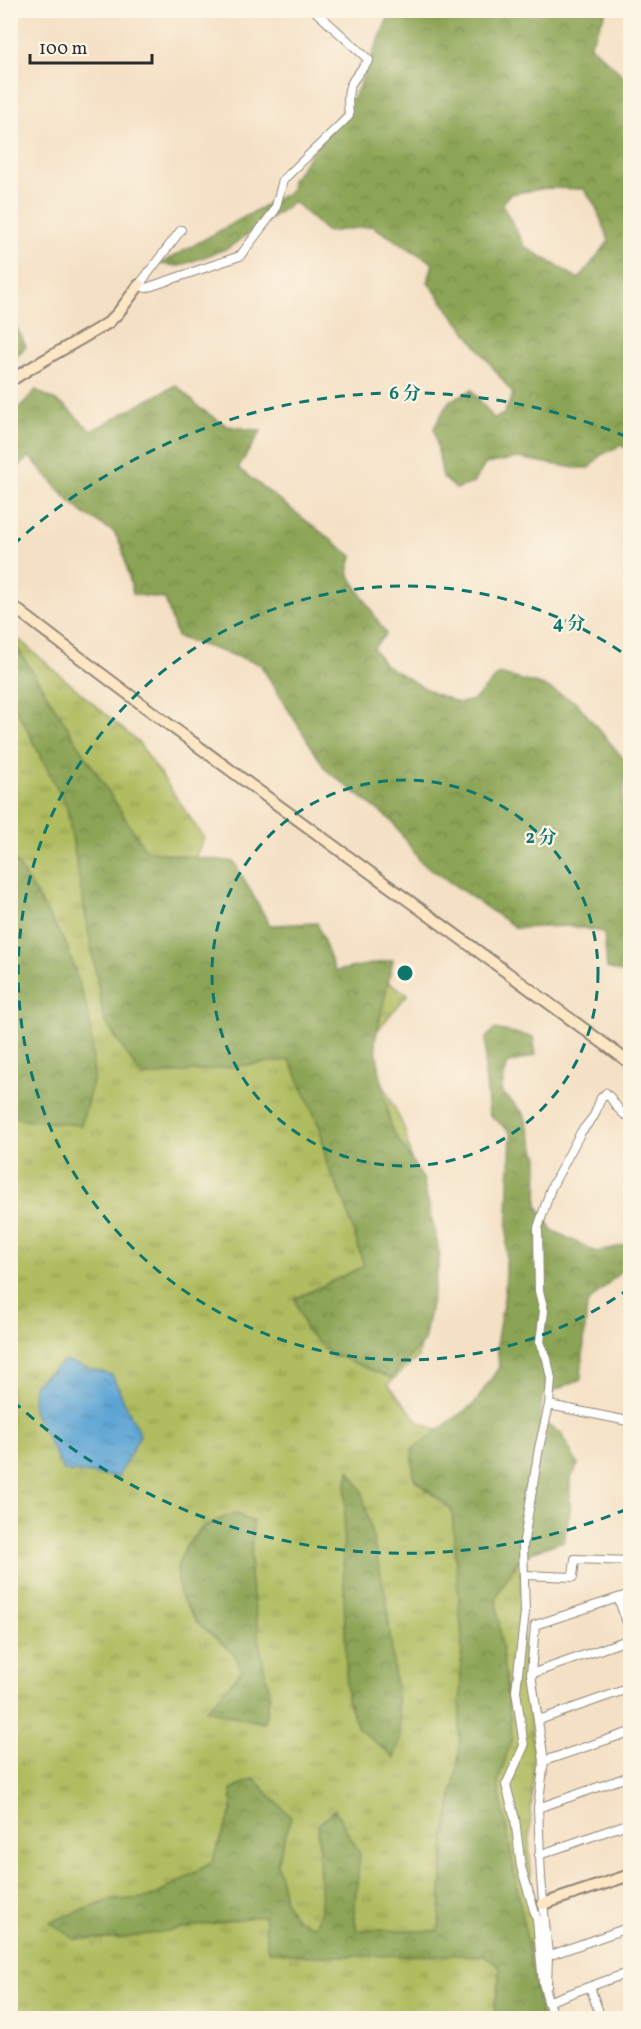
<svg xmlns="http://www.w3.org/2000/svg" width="641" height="2029" font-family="Vollkorn,'Noto Serif JP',serif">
<defs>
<pattern id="grass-tufts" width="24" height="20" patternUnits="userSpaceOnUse" patternTransform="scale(1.5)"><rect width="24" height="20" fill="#afbc5e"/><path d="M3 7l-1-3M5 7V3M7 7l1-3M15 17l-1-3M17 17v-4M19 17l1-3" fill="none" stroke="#8f994e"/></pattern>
<pattern id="forest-crowns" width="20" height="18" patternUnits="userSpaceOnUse" patternTransform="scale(1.5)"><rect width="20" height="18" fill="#8ba455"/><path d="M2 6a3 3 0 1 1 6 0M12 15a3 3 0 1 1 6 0" fill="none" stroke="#728647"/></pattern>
<pattern id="water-ripples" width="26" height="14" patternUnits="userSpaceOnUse" patternTransform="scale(1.5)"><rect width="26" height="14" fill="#5da5d4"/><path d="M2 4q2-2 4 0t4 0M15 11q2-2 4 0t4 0" fill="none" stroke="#4d87ac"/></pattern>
</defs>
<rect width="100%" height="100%" fill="#fcf5e5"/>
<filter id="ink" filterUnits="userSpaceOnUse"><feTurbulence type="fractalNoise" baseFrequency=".0167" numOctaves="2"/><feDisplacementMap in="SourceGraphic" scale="12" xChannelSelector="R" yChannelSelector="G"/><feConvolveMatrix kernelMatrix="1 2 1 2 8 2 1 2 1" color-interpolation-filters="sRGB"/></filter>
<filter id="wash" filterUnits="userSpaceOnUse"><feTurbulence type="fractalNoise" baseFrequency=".008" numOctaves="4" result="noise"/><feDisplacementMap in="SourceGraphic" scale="24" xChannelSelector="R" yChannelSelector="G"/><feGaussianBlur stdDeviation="1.35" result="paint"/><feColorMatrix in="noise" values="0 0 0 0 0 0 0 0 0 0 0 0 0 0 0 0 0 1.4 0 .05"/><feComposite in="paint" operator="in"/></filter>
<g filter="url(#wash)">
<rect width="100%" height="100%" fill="#f4e0c4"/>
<path fill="url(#grass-tufts)" stroke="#6d7444" stroke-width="1.5" d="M10 632 139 743 204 838 188 873 304 983 361 966 408 994 365 1045 405 1130 432 1260 418 1357 388 1384 419 1422 525 1470 520 1607 534 1754 529 1850 538 1958 552 2018H11Z"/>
<path fill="url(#forest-crowns)" stroke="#5b6840" stroke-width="1.5" fill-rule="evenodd" d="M605 10 606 12 590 45 630 82V451L621 445 601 455 589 468H574L518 458 485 464 474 483 456 489 443 477 434 428 449 401 472 390 494 419 504 414 513 394 428 282 433 263 372 226 327 232 294 202 228 248 179 266 160 264 291 191 292 180 357 91 391 11ZM547 188 584 189 595 205 609 241 579 279 525 247 502 204 510 194Z
M10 315 26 346 11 362H10Z
M176 385 201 409 227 426 261 431 238 468 352 556 348 573 386 634 373 648 385 665 433 693 459 703 474 700 499 674 541 685 576 702 627 763 622 805 630 806V975L607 968 604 932 571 926 516 928 421 862 392 821 326 770 260 664 177 637 165 599 133 594 122 547 114 532 86 515 69 501 29 456 11 475V416L36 390 65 406 91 431Z
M11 642 14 643 146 851 234 862 270 925 317 923 335 971 393 960 375 1041 380 1073 391 1128 423 1179 440 1256 424 1341 391 1378 328 1352 306 1330 295 1299 364 1266 345 1203 327 1164 320 1128 290 1060 142 1077 104 1020 67 808 16 708 11 704Z
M10 857 17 863 67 946 90 1019 94 1078 81 1125 23 1120 11 1114 10 973 15 963 10 946Z
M494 1029 533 1037 536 1055 507 1064 501 1091 524 1114 538 1158 537 1204 552 1230 596 1252 630 1244V1262L587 1304 581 1379 542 1396 540 1421 561 1433 578 1465 570 1480V1511L564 1541 534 1551 517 1562 496 1597 512 1738 498 1782 541 2018H492L494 2014 500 1968 484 1955 310 1956 268 1951 264 1915 118 1939H75L50 1922 108 1901 153 1897 211 1863 232 1811 231 1789 254 1779 291 1817 277 1863 286 1904 296 1919 315 1926 321 1911 318 1825 335 1810 360 1854 354 1915 357 1930 439 1931 444 1842 459 1756 462 1640 452 1510 414 1479 412 1449 475 1403 499 1367 497 1339 505 1292 511 1133 489 1114 485 1073 486 1038Z
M349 1470 362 1491 386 1597 401 1736 394 1758 358 1728 347 1699 343 1554 346 1487Z
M234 1513 253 1522 250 1576 262 1657 270 1695 264 1723 206 1710 242 1671 235 1655 197 1622 179 1594 177 1567 185 1548 201 1528Z"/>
<path fill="url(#water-ripples)" stroke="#446880" stroke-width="1.5" d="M65 1361 112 1375 140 1435 118 1477 64 1471 33 1411 34 1384Z"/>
</g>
<g filter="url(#ink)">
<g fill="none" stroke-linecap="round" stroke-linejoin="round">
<defs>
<path id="street" d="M181 230 139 285 146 288 240 256 275 210 283 180 349 116C346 84 349 85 369 60L314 10
M549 1405 628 1421 630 1423
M525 1575 573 1577 575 1559 630 1561
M618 1598 630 1631
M531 1674 630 1639
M539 1720 630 1688
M544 1761 630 1732
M538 1808 630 1776
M539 1855 630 1823
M548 1956 630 1927
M547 1986 548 1956 541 1878 538 1808 544 1761 531 1674 535 1625 630 1594
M590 1987 601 2018
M547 2002 630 1972
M553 2018 543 1983 537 1920 521 1867 515 1819 506 1785 524 1746 516 1691 525 1612 523 1546 539 1448 549 1405 551 1379 547 1359 540 1342 544 1311 539 1291 538 1228 551 1188 581 1132 594 1116 601 1098 606 1093C615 1101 614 1107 625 1115L630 1114"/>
<path id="secondary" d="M10 381 29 369 108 323 118 313 139 285
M10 604C214 762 424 910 630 1063
M543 1904 630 1875"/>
</defs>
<use href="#street" stroke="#908678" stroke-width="10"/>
<use href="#secondary" stroke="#908678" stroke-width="14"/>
<use href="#street" stroke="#fff" stroke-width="8"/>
<use href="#secondary" stroke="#fce6c4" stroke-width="10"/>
</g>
</g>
<g fill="none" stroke="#0f766e" stroke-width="3" stroke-dasharray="10 8">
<circle cx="405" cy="973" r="193"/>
<path d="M630 1288A387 387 0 1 1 630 658"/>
<path d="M627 1509A580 580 0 0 1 13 1401M13 545A580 580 0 0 1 627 437"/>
</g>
<circle cx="405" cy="973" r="9" fill="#0f766e" stroke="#fcf5e5" stroke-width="3"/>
<g font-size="18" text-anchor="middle" font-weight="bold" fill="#0f766e" stroke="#fcf5e5" stroke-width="4.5" stroke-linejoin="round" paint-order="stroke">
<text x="405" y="399">6 分</text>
<text x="569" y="629">4 分</text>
<text x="541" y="843">2 分</text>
</g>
<rect width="641" height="2029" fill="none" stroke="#fcf5e5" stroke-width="36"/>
<path d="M30 54v9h122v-9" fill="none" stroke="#2b2b2b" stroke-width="3"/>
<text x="39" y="54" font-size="18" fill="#2b2b2b" stroke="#fcf5e5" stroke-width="4.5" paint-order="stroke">100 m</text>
</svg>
